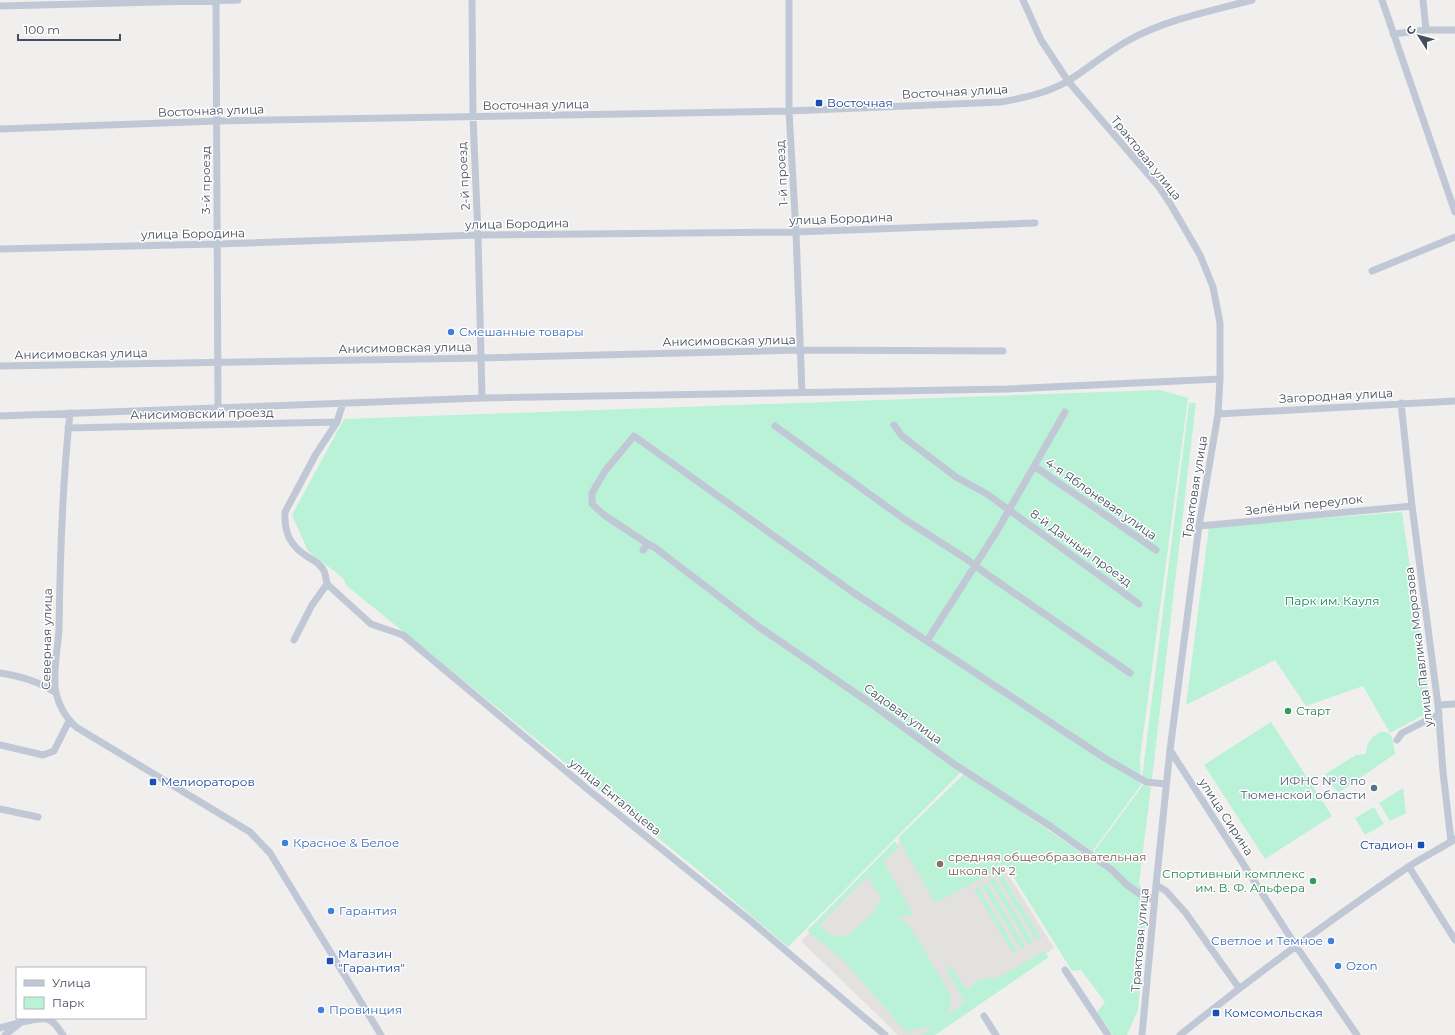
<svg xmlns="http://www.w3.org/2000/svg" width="1455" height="1035" font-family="Montserrat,sans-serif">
<rect width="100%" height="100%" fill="#f1efee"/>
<path fill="#e3e0e0" d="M954 787 1054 948 931 1035H898L801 941Z"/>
<path fill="#baf2d8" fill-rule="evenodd" d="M1160 390 1188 398 1140 758 1141 785 1089 856 964 769 788 947 700 872 347 586 343 578 308 551 292 515 344 419Z
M1189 403H1196L1152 779 1142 778Z
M1402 512 1431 711 1390 733 1363 686 1306 706 1275 660 1186 705 1209 527Z
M1271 722 1332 816 1265 859 1204 765Z
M1380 732H1386L1392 736 1395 754 1338 793 1325 774 1356 755 1366 754C1367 742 1370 738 1380 732Z
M965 773 1089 858 1143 785 1151 787 1139 883 1148 909 1138 1010 1127 1035H1113L1097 1012 1105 1002 1081 970 1072 971 1006 865 935 903 898 838Z
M1403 788 1406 813 1390 821 1379 803Z
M1374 807 1384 824 1365 835 1355 818Z
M895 841 899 848 883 861 913 914 897 918 909 925 951 995C951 1007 947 1019 935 1025 924 1030 919 1025 908 1034L843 960 807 931ZM867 877 882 898 872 914 847 937 830 935 819 925Z
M1001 873 1040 937 1036 940 997 876Z
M994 878 1033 942 1028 944 989 880Z
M986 882 1025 946 1021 949 982 885Z
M978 887 1017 951 1013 953 974 889Z
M1044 951 1049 957 935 1035H922L965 1002 946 970 951 966 966 990 981 979 998 978Z"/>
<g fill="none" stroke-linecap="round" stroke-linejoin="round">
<path stroke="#c1c8d5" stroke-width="7" d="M216 0 218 408
M472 0 473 117 478 235 482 398
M789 0V111L796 232 802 393
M1023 0 1041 40 1068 81 1159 187 1171 205 1200 255 1213 287 1220 323V379L1218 414 1199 526 1170 750 1156 885 1142 1035
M1382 0 1455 212
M1423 0 1426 30
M0 6 238 0
M1393 34 1426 30H1455
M0 129 217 121 789 111 1001 102C1024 98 1047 93 1068 81 1089 68 1108 51 1131 39 1168 19 1211 11 1252 0
M0 249 217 244 478 235 796 232 1035 223
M1372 271 1455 237
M0 366 481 358 800 350 1003 351
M1401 403 1412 506 1438 705 1443 772 1451 841
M70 413C62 485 60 557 59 629 58 648 52 675 56 693 59 706 66 718 76 727L250 832 270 853 381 1035
M1218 414 1455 401
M0 416 482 398 1008 389 1220 379
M894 425 902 436 956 477 987 494 1139 604
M775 426 904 519 965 558 988 575 1130 673
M68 428 337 422
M1034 466 1156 550
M1199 526 1412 506
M648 544 604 515 592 504V493L605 471 634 436 854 593 1103 757 1146 782 1166 784
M643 550 648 544 654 547 759 627 867 701 954 764 1050 826 1112 870 1127 885 1143 896 1154 899
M327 584 371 624 403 635 591 792 752 922 885 1035
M294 640 312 605 327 584C326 580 326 575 324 571 321 565 314 560 308 557 290 546 284 533 285 512L316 454 337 422 343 403
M927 641 997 531 1065 412
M0 673C20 676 39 681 56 693
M1438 705 1455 704
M1397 740 1402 733 1439 714
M0 745 43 755 54 751 69 721
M1170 750 1296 946 1357 1035
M0 809 38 817
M1409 867 1455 940
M1156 885 1166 891 1185 912 1239 988
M1065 970 1108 1035
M984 1016 996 1035
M0 1028C11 1025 37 1017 47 1019 55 1021 59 1030 63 1035
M5 1035 19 1024
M1180 1035C1254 976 1330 920 1408 867 1423 857 1440 849 1455 839"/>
</g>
<g fill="#1a4fb4" stroke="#fff" stroke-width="1.5">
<rect x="815" y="99" width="8" height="8" rx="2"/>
<rect x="149" y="778" width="8" height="8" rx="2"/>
<rect x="1417" y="841" width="8" height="8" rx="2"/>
<rect x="326" y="957" width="8" height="8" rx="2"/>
<rect x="1212" y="1009" width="8" height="8" rx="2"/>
</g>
<g fill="#3f7fe0" stroke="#fff" stroke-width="1.5">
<circle cx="451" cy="332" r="4"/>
<circle cx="285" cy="843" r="4"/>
<circle cx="331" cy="911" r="4"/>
<circle cx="1331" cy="941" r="4"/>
<circle cx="1338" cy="966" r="4"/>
<circle cx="321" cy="1010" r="4"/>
</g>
<g fill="#2e9e5b" stroke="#fff" stroke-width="1.5">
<circle cx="1288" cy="711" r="4"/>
<circle cx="1313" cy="881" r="4"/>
</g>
<circle fill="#5c6f8a" stroke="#fff" stroke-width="1.5" cx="1374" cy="788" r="4"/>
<circle fill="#8d6e63" stroke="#fff" stroke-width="1.5" cx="940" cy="864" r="4"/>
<g text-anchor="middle" stroke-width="3" stroke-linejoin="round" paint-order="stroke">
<g font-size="12" fill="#454e5e" stroke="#fff">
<text transform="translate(955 92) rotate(-3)" y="4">Восточная улица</text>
<text transform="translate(536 105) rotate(-1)" y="4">Восточная улица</text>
<text transform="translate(211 111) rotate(-2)" y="4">Восточная улица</text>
<text transform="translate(1146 158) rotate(51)" y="4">Трактовая улица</text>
<text transform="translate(782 173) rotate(-93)" y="4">1-й проезд</text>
<text transform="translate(464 176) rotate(-93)" y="4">2-й проезд</text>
<text transform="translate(206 180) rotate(-90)" y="4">3-й проезд</text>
<text transform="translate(841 219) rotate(-2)" y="4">улица Бородина</text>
<text transform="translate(517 224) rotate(-1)" y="4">улица Бородина</text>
<text transform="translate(193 234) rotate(-1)" y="4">улица Бородина</text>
<text transform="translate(729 341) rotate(-1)" y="4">Анисимовская улица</text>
<text transform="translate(405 348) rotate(-1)" y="4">Анисимовская улица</text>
<text transform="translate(81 354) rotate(-1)" y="4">Анисимовская улица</text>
<text transform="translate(1336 396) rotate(-3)" y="4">Загородная улица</text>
<text transform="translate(202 414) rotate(-1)" y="4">Анисимовский проезд</text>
<text transform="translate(1195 487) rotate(-81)" y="4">Трактовая улица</text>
<text transform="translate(1101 499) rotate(35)" y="4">4-я Яблоневая улица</text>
<text transform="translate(1304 505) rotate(-6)" y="4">Зелёный переулок</text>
<text transform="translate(1081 548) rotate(36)" y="4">8-й Дачный проезд</text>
<text transform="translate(47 639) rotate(-89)" y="4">Северная улица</text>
<text transform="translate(1419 647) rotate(-97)" y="4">улица Павлика Морозова</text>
<text transform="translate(903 714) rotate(36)" y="4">Садовая улица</text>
<text transform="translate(615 797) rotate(39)" y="4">улица Ентальцева</text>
<text transform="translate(1226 817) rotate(57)" y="4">улица Сирина</text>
<text transform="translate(1140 940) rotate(-85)" y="4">Трактовая улица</text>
</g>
<g font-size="12" fill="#164399" stroke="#fff" text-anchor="start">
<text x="827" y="107">Восточная</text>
<text x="161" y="786">Мелиораторов</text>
<text x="1413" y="849" text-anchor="end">Стадион</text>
<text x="338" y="958">Магазин<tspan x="338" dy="14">"Гарантия"</tspan></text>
<text x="1224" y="1017">Комсомольская</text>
</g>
<g font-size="12" fill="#366cbe" stroke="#fff" text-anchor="start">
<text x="459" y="336">Смешанные товары</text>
<text x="293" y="847">Красное &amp; Белое</text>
<text x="339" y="915">Гарантия</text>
<text x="1323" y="945" text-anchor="end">Светлое и Темное</text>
<text x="1346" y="970">Ozon</text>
<text x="329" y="1014">Провинция</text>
</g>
<g font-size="12" fill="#10855c" stroke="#fff">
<text x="1332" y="605">Парк им. Кауля</text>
</g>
<g font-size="12" fill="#27864d" stroke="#fff" text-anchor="start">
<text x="1296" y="715">Старт</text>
<text x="1305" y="878" text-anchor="end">Спортивный комплекс<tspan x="1305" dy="14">им. В. Ф. Альфера</tspan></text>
</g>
<g font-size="12" fill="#4e5e75" stroke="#fff" text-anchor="end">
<text x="1366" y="785">ИФНС № 8 по<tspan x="1366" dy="14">Тюменской области</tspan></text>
</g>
<g font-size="12" fill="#785e54" stroke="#fff" text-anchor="start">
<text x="948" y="861">средняя общеобразовательная<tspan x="948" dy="14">школа № 2</tspan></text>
</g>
</g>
<rect x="16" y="967" width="130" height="52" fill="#ffffff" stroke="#b5b8bf"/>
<rect x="24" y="980" width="20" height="6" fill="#c1c8d5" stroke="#b5b8bf"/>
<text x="52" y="987" font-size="12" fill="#454e5e">Улица</text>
<rect x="24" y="997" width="20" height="12" fill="#baf2d8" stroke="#b5b8bf"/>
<text x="52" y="1007" font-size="12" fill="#454e5e">Парк</text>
<g transform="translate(1419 36) rotate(306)" stroke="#ffffff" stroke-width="3" paint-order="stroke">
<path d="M0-3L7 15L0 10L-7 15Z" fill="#454e5e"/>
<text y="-6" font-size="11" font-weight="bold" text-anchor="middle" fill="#454e5e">С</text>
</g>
<path d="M18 34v6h102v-6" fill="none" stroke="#454e5e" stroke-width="2"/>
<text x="24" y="34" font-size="12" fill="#454e5e" stroke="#ffffff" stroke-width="3" paint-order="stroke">100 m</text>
</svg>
